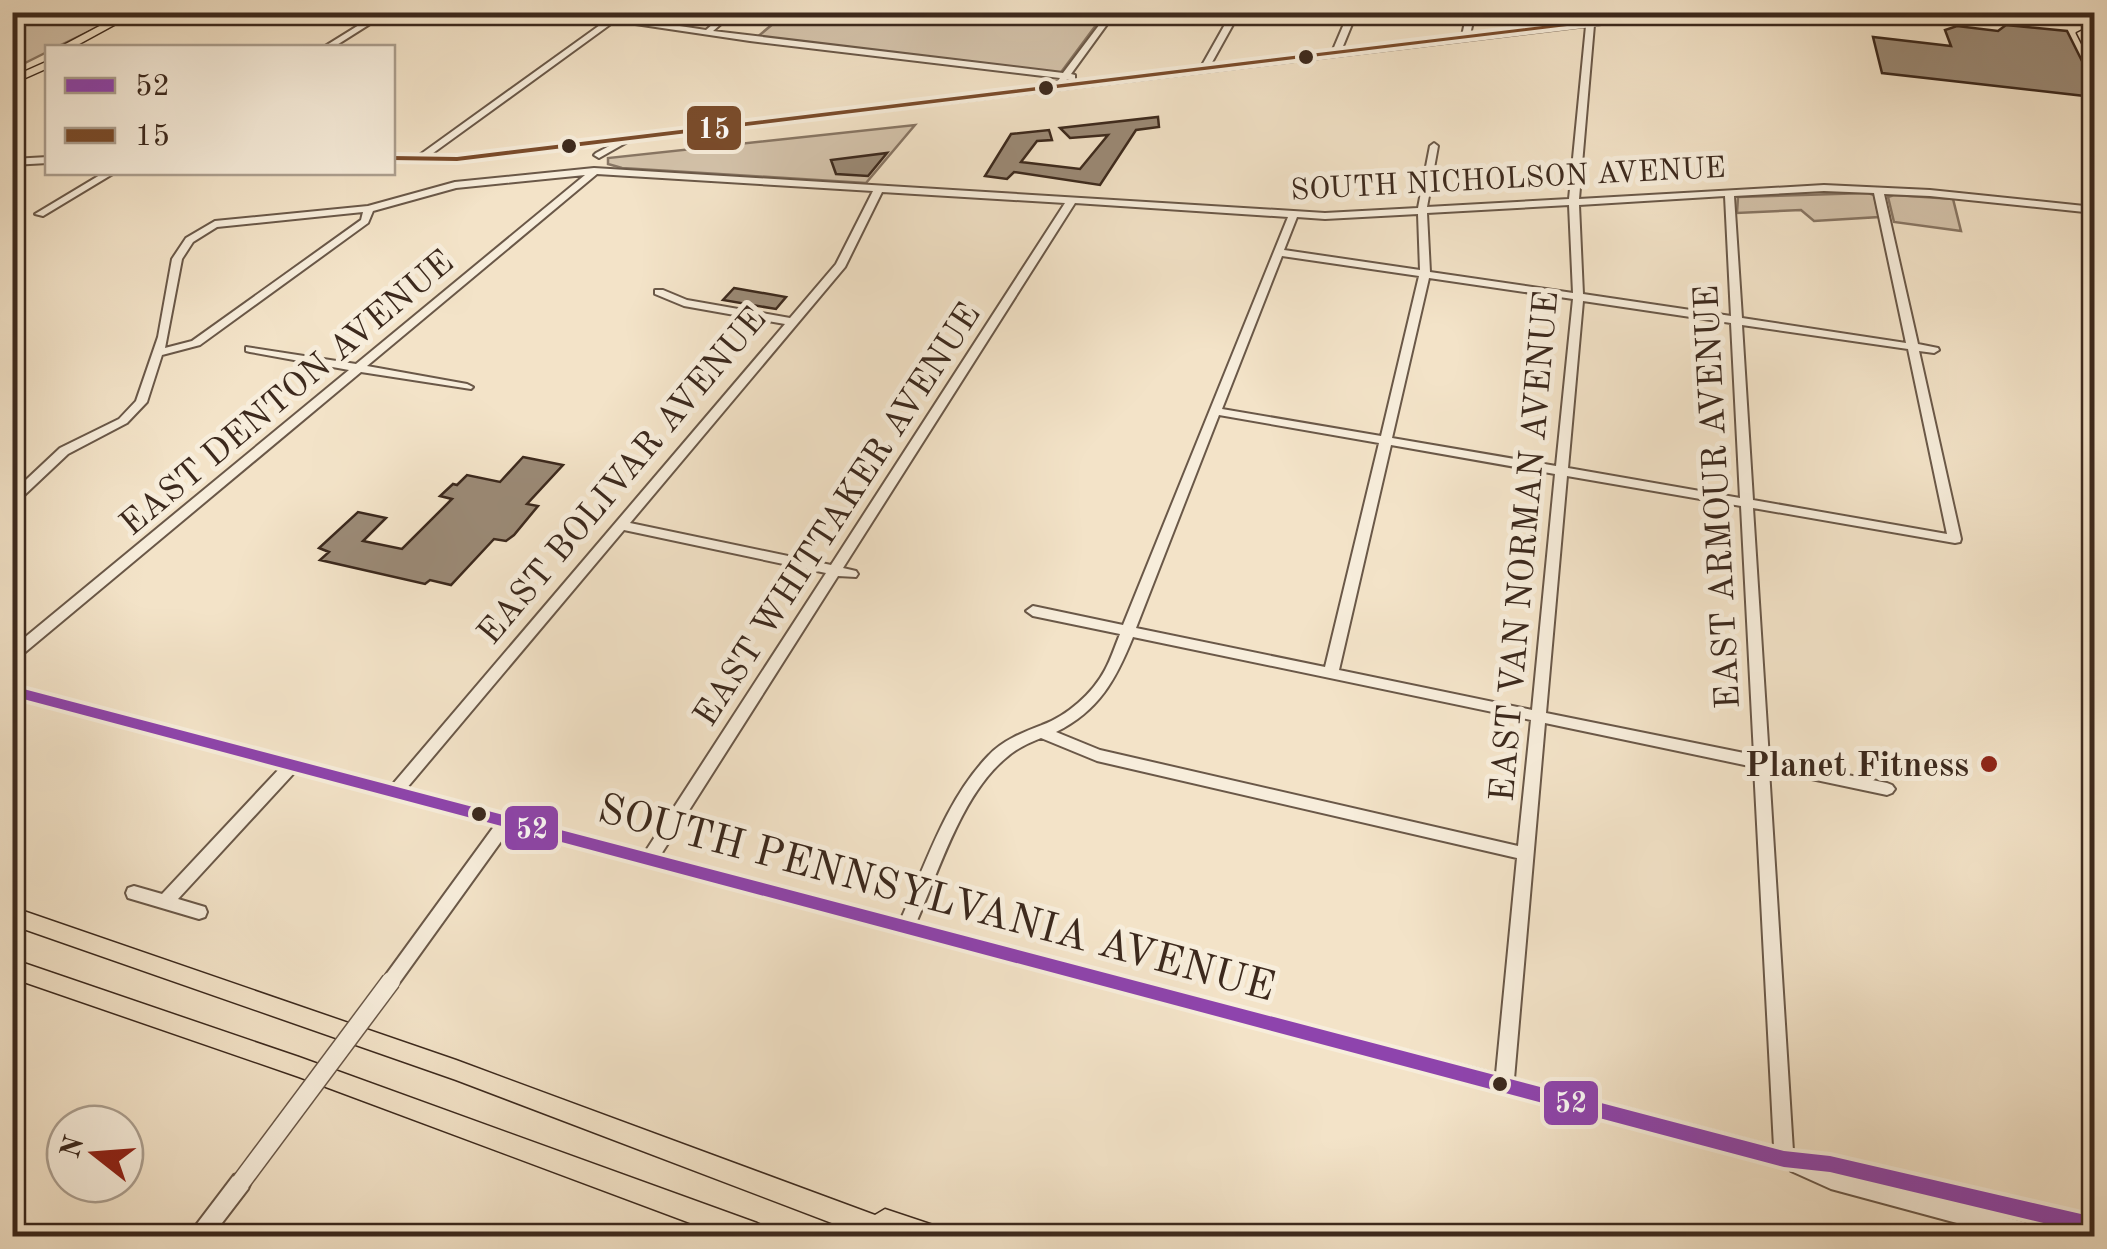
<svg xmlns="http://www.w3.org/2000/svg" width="2107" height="1249" font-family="'Old Standard TT',serif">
<rect width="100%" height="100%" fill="#f3e3c8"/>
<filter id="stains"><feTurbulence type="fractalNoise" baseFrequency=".002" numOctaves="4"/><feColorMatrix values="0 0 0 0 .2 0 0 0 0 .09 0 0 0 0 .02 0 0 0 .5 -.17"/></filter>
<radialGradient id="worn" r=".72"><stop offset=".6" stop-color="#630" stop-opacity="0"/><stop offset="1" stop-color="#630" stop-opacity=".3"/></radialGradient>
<path fill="#d4c3ab" stroke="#887664" stroke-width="2.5" d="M13 13H128L57 47 48 48 47 52 13 69Z
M786 13H1105L1059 75 756 38Z
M915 125 866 183 622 168 608 164V158Z
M1868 193 1874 195 1879 217 1814 221 1801 210 1737 213 1738 197Z
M1894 195 1953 199 1961 231 1894 222 1888 197Z"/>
<path fill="#9b8a76" stroke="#3c291d" stroke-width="2.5" d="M2006 25 2067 31 2094 85V97L1882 73 1873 37 1951 46 1945 30 1957 26 1998 31Z
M1158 117 1159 127 1136 130 1100 185 1014 172 1007 179 985 176 1011 134 1049 130 1052 140 1037 141 1021 162 1080 169 1108 135 1070 138 1060 128Z
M887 153 868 176 836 174 831 160Z
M734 288 786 297 776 309 723 300Z
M523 457 563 465 527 504 538 506 514 535 506 541 494 539 451 585 430 580 425 584 320 560 329 552 319 548 358 512 386 518 363 541 402 549 452 499 440 496 453 484 457 485 467 475 500 482Z"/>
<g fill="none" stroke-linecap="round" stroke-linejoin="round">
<defs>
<path id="minor" d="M380 12H389L332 48H322Z
M567 12 612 16 617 14 620 17 706 30 727 12H735L713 31 1063 73 1109 12H1116L1071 74 1075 75V79H1067L1064 84 1201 67 1232 12H1240L1210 66 1332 52 1349 12H1357L1341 51 1462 36 1467 12H1475L1470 35 1586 21 1587 12H1595L1594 20 1660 12H1686L1594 25 1579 199 1824 185 1930 190 2094 207V213L1930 196 1884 194 1918 344 1938 348 1939 350 1934 353 1919 351 1961 539 1960 542 1955 543 1753 508 1769 759 1887 783 1892 785 1895 789 1892 793 1887 795 1769 770 1793 1151 1830 1155 2094 1216V1236L1920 1195 2039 1226 2046 1229 2049 1236H2005L1831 1189 1791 1171 1790 1169 510 829 397 986 391 988 385 986 382 981 385 976 495 825 295 772 178 899 205 907 207 912 205 917 199 919 128 898 126 893 128 888 134 886 162 894 280 768 12 696V686L392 785 785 324 684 306 655 294V290H663L687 300 790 318 836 264 873 191 597 174 367 366 467 384 473 387 471 389 361 372 17 659 12 661V648L349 370 250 352 246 351V347L356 364 585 175 456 188 373 211 368 223 200 345 162 355 147 402 127 423 68 454 16 503 12 504V493L60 448 119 419 136 401 158 337 172 259 186 238 215 221 368 206 455 182 594 168 1325 213 1418 208 1430 146 1434 143 1438 146 1427 207 1569 199 1586 26 629 141 599 158 594 155 596 153 615 143 457 162 392 161V155L418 156 607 20ZM615 21 750 41 1060 78 1057 82 1060 84 457 156H429ZM1824 191 1874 193 1906 343 1742 318 1734 196ZM882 192 1065 203 831 565 630 523 845 267ZM1725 196 1731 316 1583 294 1579 205ZM1075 203 1288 217 1123 625 1033 606 1026 611 1033 616 1120 634C1115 646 1111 659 1105 670 1093 693 1067 716 1042 725 1024 732 1003 740 989 755 946 799 926 864 901 919L660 856 838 576 856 577 858 574 856 571 843 568ZM1569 205 1573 293 1430 272 1427 213ZM363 212 361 220 192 341 165 348 182 259 193 242 217 227ZM1418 214 1420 270 1284 250 1297 217 1325 219ZM1282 256 1419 276 1381 436 1222 409ZM1429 278 1573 299 1556 466 1392 438ZM1583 301 1731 323 1740 498 1568 468ZM1742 325 1908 349 1947 534 1753 500ZM1219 415 1379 443 1325 667 1136 628ZM1391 445 1555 474 1532 710 1339 670ZM1567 476 1741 506 1754 755 1546 713ZM624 530 826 573 645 852 406 789ZM1133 637 1531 720 1518 846 1100 750 1056 732C1099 711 1116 679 1133 637ZM1545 723 1754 767 1774 1147 1514 1079ZM1041 738 1097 761 1517 858 1496 1074 916 923C939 871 962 793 1007 757 1017 748 1029 743 1041 738Z
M48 157V163L12 165V159Z
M105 172H116L43 216 35 214Z
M241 1173 248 1175 251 1182 248 1189 212 1236H190L193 1229 234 1175Z"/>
<path id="major" d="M126 12H138L72 48H58Z
M2074 12H2083L2094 28V37L2088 34 2094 48V60L2089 57 2077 33 2085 29Z
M48 61V68L12 84V77Z
M12 907 456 1060 875 1215 885 1209 939 1227 943 1236H866L456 1080 12 925Z
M12 959 299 1057 757 1223 766 1227 770 1236H725L299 1077 12 978Z"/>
</defs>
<use href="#minor" stroke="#6a5848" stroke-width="4"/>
<use href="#major" stroke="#3c291d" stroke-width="3"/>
<use href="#minor" fill="#f7eddb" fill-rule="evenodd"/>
<use href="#major" fill="#f3e3c8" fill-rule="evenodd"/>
<defs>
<path id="minor-bridge" d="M241 1182 391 981"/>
</defs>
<use href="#minor-bridge" stroke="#6a5848" stroke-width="21" stroke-linecap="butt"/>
<use href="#minor-bridge" stroke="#f7eddb" stroke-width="18"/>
<defs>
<path id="bus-1" d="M12 686 1784 1151 1830 1156 2094 1217V1235L1830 1172 1784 1167 12 696Z"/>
<path id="bus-2" d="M1658 12H1682L457 161 392 160V156L457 157Z"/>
</defs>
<use href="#bus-1" stroke="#f7eddb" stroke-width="8"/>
<use href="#bus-2" stroke="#f7eddb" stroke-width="8"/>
<use href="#bus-1" fill="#8e44ad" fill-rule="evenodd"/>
<use href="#bus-2" fill="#7a4b2a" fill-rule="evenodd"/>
</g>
<g fill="#3c291d" stroke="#f7eddb" stroke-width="4">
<circle cx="1306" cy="57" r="9"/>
<circle cx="1046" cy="88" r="9"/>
<circle cx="569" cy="146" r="9"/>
<circle cx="479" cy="814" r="9"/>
<circle cx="1500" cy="1084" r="9"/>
</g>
<circle fill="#8f2418" stroke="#f7eddb" stroke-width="4" cx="1989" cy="764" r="10"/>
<g text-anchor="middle" stroke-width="10" stroke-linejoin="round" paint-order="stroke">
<g font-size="30" fill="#3c291d" stroke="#f7eddb">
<text transform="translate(1508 178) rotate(-3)" y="10">SOUTH NICHOLSON AVENUE</text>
</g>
<g font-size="35" fill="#3c291d" stroke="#f7eddb">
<text transform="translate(286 392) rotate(-40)" y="12">EAST DENTON AVENUE</text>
<text transform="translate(621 475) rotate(-50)" y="12">EAST BOLIVAR AVENUE</text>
<text transform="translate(1716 497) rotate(-93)" y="12">EAST ARMOUR AVENUE</text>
<text transform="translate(836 514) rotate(-57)" y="12">EAST WHITTAKER AVENUE</text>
<text transform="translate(1523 546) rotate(-85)" y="12">EAST VAN NORMAN AVENUE</text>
</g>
<g font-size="35" font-weight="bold" fill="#3c291d" stroke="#f7eddb" text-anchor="end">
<text x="1969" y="776">Planet Fitness</text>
</g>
<g font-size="42" fill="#3c291d" stroke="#f7eddb">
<text transform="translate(937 896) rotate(15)" y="15">SOUTH PENNSYLVANIA AVENUE</text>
</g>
</g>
<g stroke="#f7eddb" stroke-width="4">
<rect x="685" y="104" width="58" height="48" rx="10" fill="#7a4b2a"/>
<rect x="503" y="804" width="57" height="48" rx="10" fill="#8e44ad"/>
<rect x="1542" y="1079" width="58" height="48" rx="10" fill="#8e44ad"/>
</g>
<g font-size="28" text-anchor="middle" font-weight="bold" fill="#fff">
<text x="714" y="138">15</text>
<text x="532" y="838">52</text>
<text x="1571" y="1112">52</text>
</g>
<rect width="2107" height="1249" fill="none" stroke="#f3e3c8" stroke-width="50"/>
<rect x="15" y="15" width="2077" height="1219" fill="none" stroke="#3c291d" stroke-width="5"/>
<rect x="25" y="25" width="2057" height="1199" fill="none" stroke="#3c291d" stroke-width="2.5"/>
<rect x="45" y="45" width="350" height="130" fill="#f7eddb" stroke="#ac9f8f" stroke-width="2.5"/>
<rect x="65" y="78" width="50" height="15" fill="#8e44ad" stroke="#ac9f8f" stroke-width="2.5"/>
<text x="135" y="95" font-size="30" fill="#3c291d">52</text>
<rect x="65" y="128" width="50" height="15" fill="#7a4b2a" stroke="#ac9f8f" stroke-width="2.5"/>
<text x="135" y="145" font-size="30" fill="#3c291d">15</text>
<g transform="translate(95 1154) rotate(287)"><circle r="48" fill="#f7eddb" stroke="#ac9f8f" stroke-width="2.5"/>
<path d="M0-8L18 38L0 25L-18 38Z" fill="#8f2418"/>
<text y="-15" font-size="28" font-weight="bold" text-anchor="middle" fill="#3c291d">N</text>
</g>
<rect width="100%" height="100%" filter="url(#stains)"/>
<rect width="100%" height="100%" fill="url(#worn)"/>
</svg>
